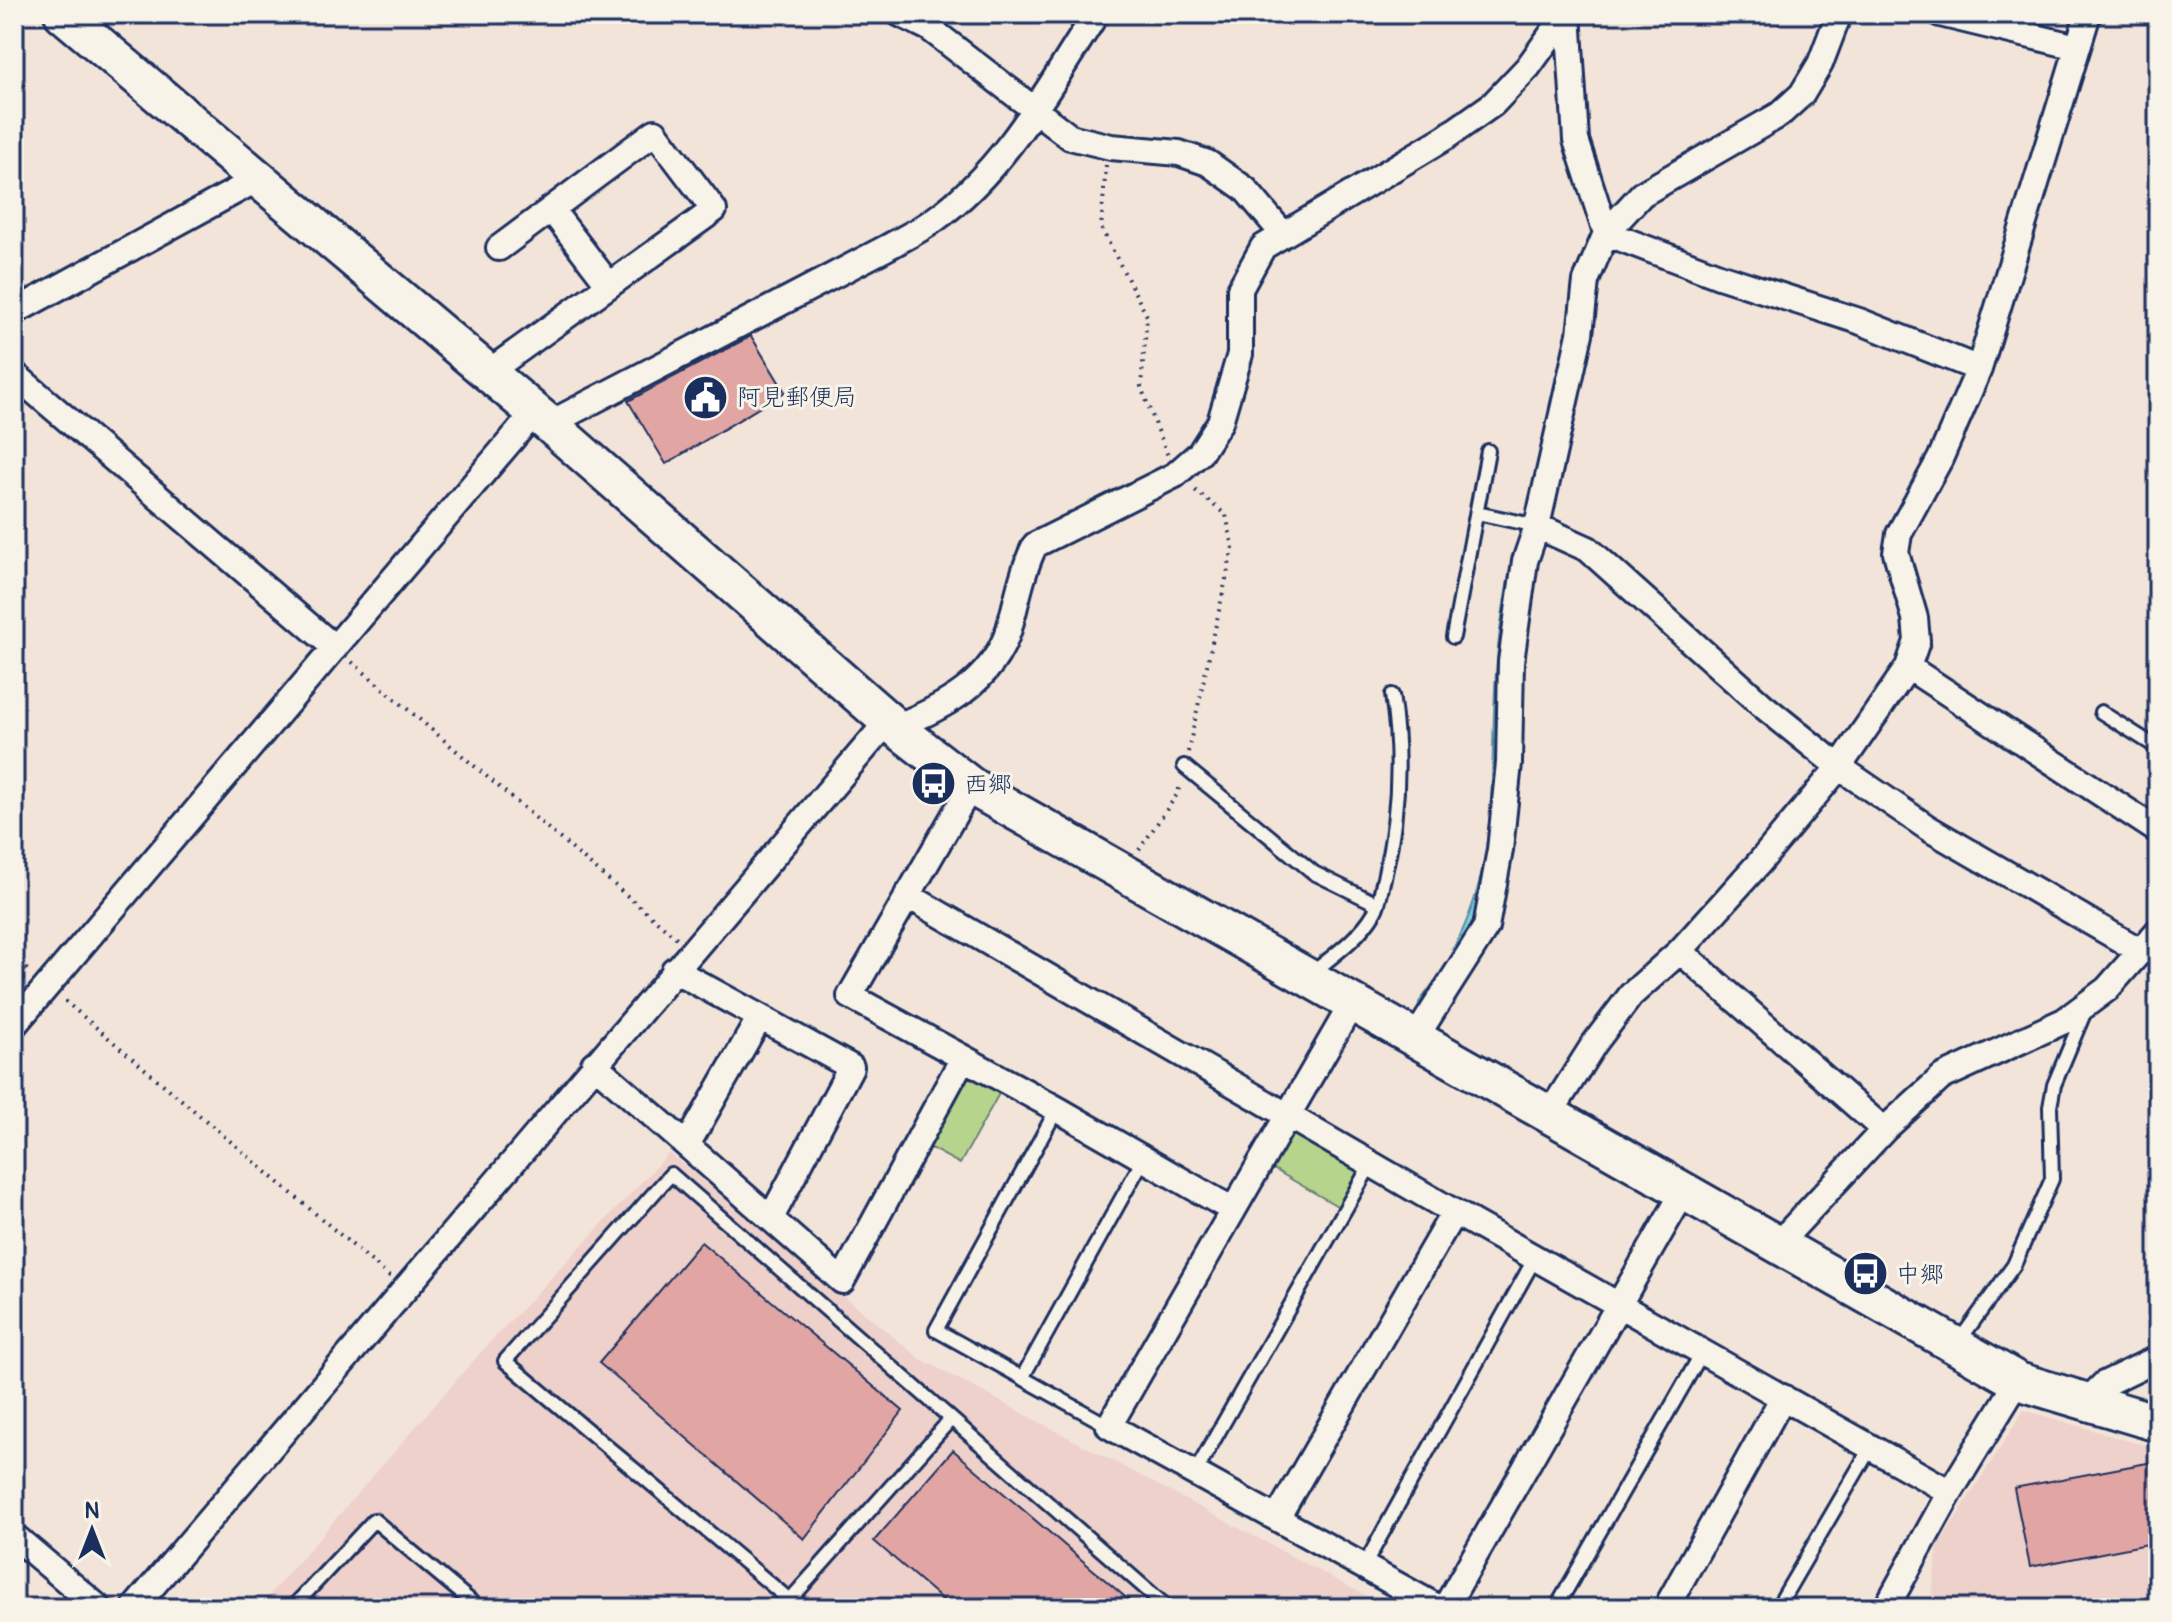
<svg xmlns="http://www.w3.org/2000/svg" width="2172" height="1622" font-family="Pangolin,'Klee One',sans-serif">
<rect width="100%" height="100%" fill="#f3e4da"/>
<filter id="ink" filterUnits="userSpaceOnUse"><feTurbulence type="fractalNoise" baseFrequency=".0125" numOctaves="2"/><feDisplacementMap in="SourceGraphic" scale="16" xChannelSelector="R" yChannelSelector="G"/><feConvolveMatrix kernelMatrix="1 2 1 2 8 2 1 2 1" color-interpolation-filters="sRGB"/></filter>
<g filter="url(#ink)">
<path fill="#eed1ca" d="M669 1153 919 1358 1389 1608H258L481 1352Z
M2024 1410 2136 1443 2158 1446V1608H1930L1938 1546Z"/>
<path fill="#b7d48d" stroke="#698276" stroke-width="2" d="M963 1058 1006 1081 960 1164 918 1141Z
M1287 1114 1372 1162 1344 1210 1260 1161Z"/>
<path fill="#7ed0d5" stroke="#5690a5" stroke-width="2" d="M1511 562 1520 569 1488 892 1464 952 1453 949C1503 861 1488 757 1497 660 1499 627 1506 594 1511 562Z"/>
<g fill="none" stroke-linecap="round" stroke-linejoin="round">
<path stroke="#5690a5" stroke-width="6" d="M1551 408 1558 376
M1421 1003 1444 972"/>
</g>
<path fill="#e1a6a4" stroke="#1b2f5e" stroke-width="2" d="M751 336 785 392 666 464 628 401Z
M701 1242 903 1411 804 1539 599 1363Z
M953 1450 1138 1608H952L874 1541Z
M2158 1461V1542L2030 1567 2014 1488Z"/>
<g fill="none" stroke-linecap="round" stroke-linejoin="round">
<defs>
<path id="lane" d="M1477 513 1537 526
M1453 637 1488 451
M2101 712 2158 748
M1184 766 1314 873 1377 904
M1312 973C1334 955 1359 938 1374 913 1380 904 1381 889 1384 878 1399 816 1402 757 1392 695
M1057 1109 936 1330 1109 1426
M1957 1344 2014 1265 2052 1179 2050 1107 2054 1085 2085 1011
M1022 1378 1144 1158
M1195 1473 1372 1162
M1364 1566 1536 1256
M790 1600 951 1419
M292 1608 374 1520 479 1608
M799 1608 505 1361 671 1174 1168 1608
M1556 1608 1703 1351
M1777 1608 1871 1447"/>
<path id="street" d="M900 14 929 28 1070 137 1111 147 1179 153 1208 163 1245 189 1283 234
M1568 14 1576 140 1606 233
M1940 14 2077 47
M551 209 609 285
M1606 233 1719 276 1859 321 1979 369
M14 312 256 180
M487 373 714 210 655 132 499 248
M14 374 335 648
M549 424 886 248C902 239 919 231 934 220 1005 170 1050 85 1096 14
M1537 526 1588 549 1762 705 1839 767 1928 828 2142 952
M1908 667 2158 831
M895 727C943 708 992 683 1009 629 1017 601 1022 571 1035 545L1175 475 1200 453 1220 422 1240 354V289L1263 247 1446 137 1493 104 1528 67 1566 14
M971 786 850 996 1057 1109 1233 1210
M907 895 1454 1212 1950 1492
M1680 951 1884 1130
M674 970 851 1067 771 1218
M1353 1002 1109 1426 1439 1608
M14 1025 535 412
M1416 1037 1486 927 1500 850 1509 763 1511 662 1525 561 1537 526 1580 334 1586 281 1606 233 1642 194 1779 115 1802 94 1820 64 1839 14
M594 1064 842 1281 963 1058
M1549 1115 1594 1044 1631 995 1680 951 1759 863 1839 767 1908 667 1917 641 1915 618 1896 553 1899 534 1940 459 1979 369 2088 14
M687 1145 760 1017
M1777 1245 1884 1130 1942 1077 2064 1021 2107 989 2158 931
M2085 1403 2104 1384 2158 1358
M1277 1518 1454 1212
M14 1536 99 1608
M134 1608 888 721
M1445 1608 1684 1191
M1666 1608 1783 1397
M1886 1608 1950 1492 2018 1381"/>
<path id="secondary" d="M63 14 549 424 895 727 971 786 2018 1381 2158 1423"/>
</defs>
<use href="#lane" stroke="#1b2f5e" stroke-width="18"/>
<use href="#street" stroke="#1b2f5e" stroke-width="30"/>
<use href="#secondary" stroke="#1b2f5e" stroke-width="42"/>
<path stroke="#1b2f5e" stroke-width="4" stroke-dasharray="2 6" stroke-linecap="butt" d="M1106 165 1101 228 1147 316 1141 387 1168 456
M352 662 678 939
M1188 752 1233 547 1226 515 1191 487
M1139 850 1178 793 1180 783
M14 958 30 972
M65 1001 390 1277
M2146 1135 2158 1145"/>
<use href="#lane" stroke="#f7f3e8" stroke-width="12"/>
<use href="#street" stroke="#f7f3e8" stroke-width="24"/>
<use href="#secondary" stroke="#f7f3e8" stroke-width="36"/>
</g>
</g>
<defs>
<symbol id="civic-disc" viewBox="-11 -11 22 22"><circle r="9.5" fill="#1b2f5e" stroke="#f7f3e8"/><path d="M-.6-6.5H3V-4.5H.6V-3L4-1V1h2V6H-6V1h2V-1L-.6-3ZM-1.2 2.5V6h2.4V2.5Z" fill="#fff"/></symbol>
<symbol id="bus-disc" viewBox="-11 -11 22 22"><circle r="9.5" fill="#1b2f5e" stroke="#f7f3e8"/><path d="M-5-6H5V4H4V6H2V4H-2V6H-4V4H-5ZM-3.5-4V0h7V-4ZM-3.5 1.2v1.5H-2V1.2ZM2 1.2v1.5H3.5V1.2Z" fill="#fff"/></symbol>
</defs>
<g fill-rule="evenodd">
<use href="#civic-disc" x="680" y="372" width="51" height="51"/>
<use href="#bus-disc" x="908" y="758" width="51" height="51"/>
<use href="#bus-disc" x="1840" y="1248" width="51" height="51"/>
</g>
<g text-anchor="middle" stroke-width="6" stroke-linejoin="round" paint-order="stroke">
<g font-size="24" fill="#1b2f5e" stroke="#f7f3e8" text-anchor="start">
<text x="737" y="405">阿見郵便局</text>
<text x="964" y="792">西郷</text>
<text x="1896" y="1282">中郷</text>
</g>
</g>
<rect width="2172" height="1622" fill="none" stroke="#f7f3e8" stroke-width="48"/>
<rect x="24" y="24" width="2124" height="1574" fill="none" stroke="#1b2f5e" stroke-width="3" filter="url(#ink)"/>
<g transform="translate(92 1530)" stroke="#f7f3e8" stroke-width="6" paint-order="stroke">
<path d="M0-6L14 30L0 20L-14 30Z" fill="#1b2f5e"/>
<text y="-12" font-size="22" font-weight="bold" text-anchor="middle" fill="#1b2f5e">N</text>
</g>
</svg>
